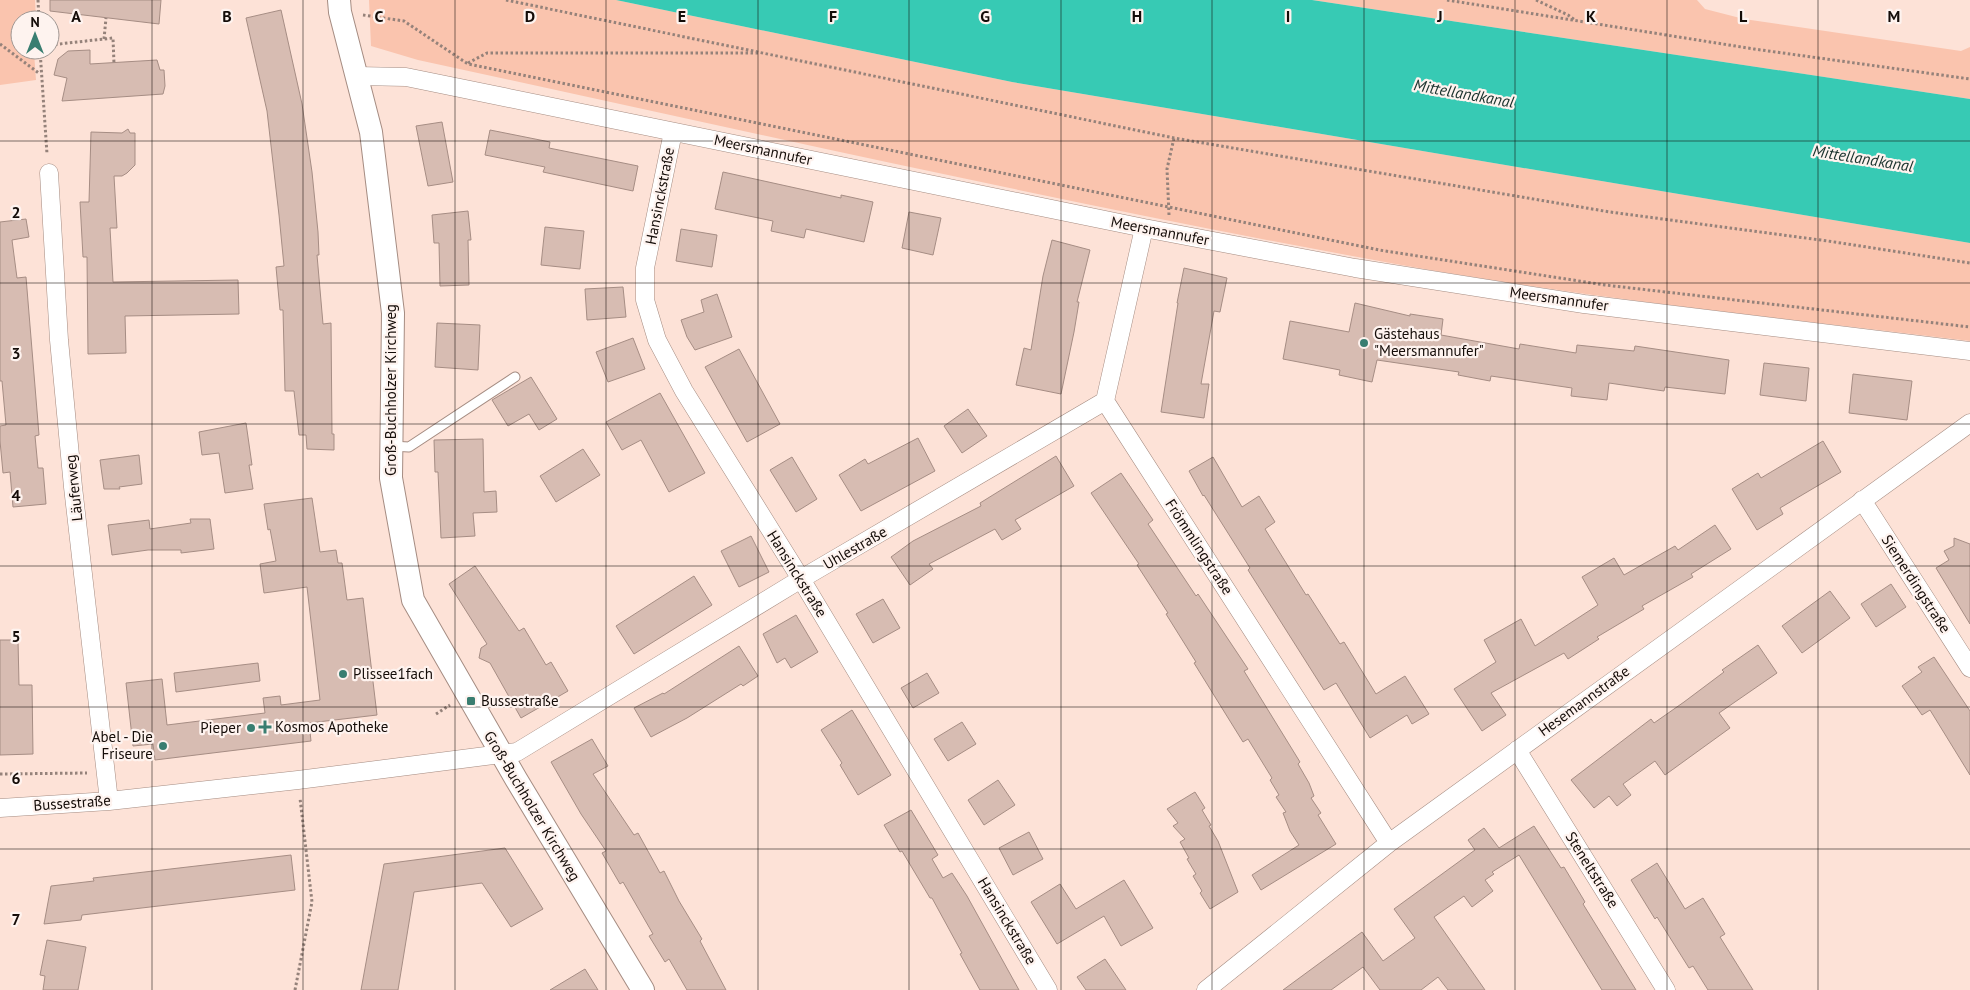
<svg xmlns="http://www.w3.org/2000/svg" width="1970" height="990" font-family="'PT Sans',sans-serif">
<rect width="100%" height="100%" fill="#fde2d7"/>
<path fill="#fac4ae" d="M0 0H35L36 20H20V50H36L34 52 36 80 0 85Z
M369 0H616L1012 82 1970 243V341C1779 318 1586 298 1396 264 1068 205 743 130 418 60L371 46Z
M1312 0H1697L1705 9 1744 19 1961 51 1970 47V99Z"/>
<path fill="#37cab4" d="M616 0H1312L1970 99V243L1012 82Z"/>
<path fill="#d7bcb2" stroke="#a68d84" d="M50 0H161L159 24 50 11Z
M281 10 302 104 312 172 318 232 319 255H317L323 324 331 323 332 434H334V450L307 449 306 435H299L294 391H285L283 310H280L276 267 284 266 279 215 267 111 246 18Z
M90 50V64L157 60 160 70H164L165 86 163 94 62 101 67 78 54 75 58 59 68 51Z
M442 122 453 182 428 186 416 126Z
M128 129 130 133H135V165L127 173 122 176H114L117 228H110L113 282 238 280 239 314 125 316 126 353 88 354 87 257H83L80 202H89L91 132 122 133Z
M490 130 550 142 549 148 638 166 633 191 543 172 545 167 485 155Z
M723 172 841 198V195L873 202 864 242 806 229 804 238 771 231 773 221 715 209Z
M468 211 471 240H468L469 285 440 286 439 243H434L432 215Z
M909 212 941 218 933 255 902 248Z
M26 219 29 237 12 240 17 278 26 277 39 435 35 436 38 468H43L46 504 13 507 10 472 3 473 0 441V426L6 425 2 381H0V222Z
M545 227 584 231 580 269 541 265Z
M681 229 717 235 712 267 676 261Z
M1052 240 1090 250 1077 302H1079L1074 332 1061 394 1016 385 1024 348 1031 350 1043 276Z
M1184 268 1227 278 1220 312 1214 311 1201 384H1209L1204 418 1161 412 1178 303H1177Z
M623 287 626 317 587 320 585 289Z
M717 294 732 337 695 350 687 337 681 320 704 312 701 300Z
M1355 303 1410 316V314L1443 319 1441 335 1519 349 1520 344 1576 353 1577 345 1634 351 1635 346 1729 360 1725 394 1665 387 1664 391 1609 383 1607 400 1571 396 1572 388 1491 376 1490 381 1458 375 1459 372 1377 360 1372 382 1339 375 1340 370 1283 359 1290 321 1349 332Z
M437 323 480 325 478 370 435 367Z
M633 338 645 369 608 382 596 352Z
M739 349 780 424 747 442 705 367Z
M1764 363 1809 368 1806 401 1760 395Z
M1853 374 1912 381 1907 420 1849 413Z
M531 377 557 419 539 430 529 414 508 426 492 400Z
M660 393 705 473 669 492 641 440 622 450 606 422Z
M968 409 987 436 962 453 944 426Z
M246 423 252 465H249L253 489 225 493 219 453 202 455 199 432Z
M918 438 935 471 861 511 839 475 865 459 868 464Z
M483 439 484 492 496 491 497 512 473 513 475 536 441 538 438 472H435L434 440Z
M1823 441 1841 472 1780 508 1783 514 1757 530 1732 489 1758 473 1761 478Z
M583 449 600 475 556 502 540 476Z
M139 455 142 484 119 487 120 489H104L100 460Z
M1056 456 1074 486 1015 520 1021 529 1002 540 995 529 929 564 933 569 910 585 891 557 913 541 981 506 980 503Z
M792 457 817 499 796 512 770 470Z
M1213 457 1242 507 1259 496 1275 522 1265 529 1306 595 1308 594 1340 644 1344 642 1376 694 1405 676 1429 714 1412 724 1407 715 1370 738 1336 683 1324 690 1248 570 1250 568 1204 495 1203 496 1189 471Z
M1121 473 1153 520 1148 524 1196 596 1198 594 1248 669 1244 671 1300 762 1298 764 1309 783 1314 796 1311 798 1321 813 1318 815 1336 844 1261 890 1252 875 1299 845 1290 831 1283 813 1286 812 1276 797 1279 795 1270 780 1272 778 1248 739 1243 742 1194 663 1196 662 1166 614 1168 613 1137 565 1139 564 1091 493Z
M312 498 320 552 336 550 338 563H342L347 600 363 598 377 715 309 723 311 741 155 760 153 744 133 746 126 683 162 679 167 725 265 713 263 698 280 696 281 705 320 700 307 587 264 593 260 564 276 561 270 529 268 530 264 504Z
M190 519H210L214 549 181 553V550H148L112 555 108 525 149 520 150 529 191 523Z
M1715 525 1731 549 1691 574 1693 577 1642 606 1644 609 1597 637 1599 639 1568 659 1564 653 1491 693 1506 715 1482 731 1454 689 1496 662 1484 640 1521 619 1535 646 1598 605 1582 577 1614 558 1624 575 1675 546 1678 550Z
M751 536 769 572 739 587 721 551Z
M1954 538 1970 544V624L1936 568 1949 560 1944 551 1954 546Z
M475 566 519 631 524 628 546 665 551 662 568 691 521 718 490 663 479 658 481 648 487 644 449 584Z
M694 576 712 605 634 654 616 626Z
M1891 584 1906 607 1876 627 1861 604Z
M1830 591 1850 618 1802 653 1782 626Z
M883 599 900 628 873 643 856 614Z
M796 615 818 652 791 668 785 658 777 663 763 634Z
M0 640H18L19 685H32L33 754 0 755Z
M1758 645 1777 673 1719 713 1730 728 1665 775 1655 761 1623 784 1631 795 1617 806 1609 796 1594 808 1571 780 1651 719 1654 723 1684 702 1724 672 1722 670Z
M739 646 758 676 743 686 741 684 687 718 651 737 634 708 663 693 664 694Z
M1934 657 1970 711V775L1930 710 1922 715 1902 686 1922 672 1918 667Z
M258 663 260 681 176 692 174 673Z
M927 673 939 693 913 708 901 688Z
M852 710 891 775 858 795 840 765 842 763 821 730Z
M962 722 976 744 948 761 934 739Z
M592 739 608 766 593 774 634 835 638 833 660 873 664 871 679 901 702 939 700 941 726 990H687L669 959 665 962 649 936 653 934 623 882 620 884 602 853 606 851 581 814 551 762Z
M998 780 1015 805 984 825 968 800Z
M1195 792 1205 808 1202 810 1211 825 1209 826 1218 841 1238 892 1210 909 1200 893 1202 891 1193 876 1196 874 1187 859 1189 858 1180 842 1185 839 1173 826 1178 823 1167 809Z
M911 810 938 855 932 859 943 878 952 873 967 896 1019 990H980L960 954 962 953 932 898H930L902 851 900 852 884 825Z
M1534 826 1561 868 1564 867 1585 902 1583 904 1636 990H1602L1519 855 1492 872 1494 874 1485 880 1493 891 1472 907 1464 896 1434 917 1485 990H1448L1438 977 1421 990H1380L1363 967 1331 990H1283L1362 932 1383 961 1415 938 1394 909 1475 850 1468 840 1484 828 1499 848Z
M1029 832 1043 859 1013 875 999 848Z
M505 848 543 909 511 927 482 883 414 892 398 990H361L384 864Z
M291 855 295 890 82 915 81 920 44 924 51 886 94 881 93 878Z
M1657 863 1685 909 1703 898 1725 934 1720 937 1753 990H1708L1693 966 1689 968 1657 917 1655 919 1631 880Z
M1124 880 1153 928 1121 946 1104 916 1057 944 1031 902 1060 884 1076 909Z
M47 940 86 947 78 990H43L45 976 40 975Z
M1105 959 1126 990H1086L1077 977Z
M585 969 598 990H550Z"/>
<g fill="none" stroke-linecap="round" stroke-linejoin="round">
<defs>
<path id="service" d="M391 446 409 447 515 377"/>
<path id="minor" d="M357 76 406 77 1144 228 1355 268 1584 304 1970 351
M673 132 645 268V300L657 340 684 391 801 579 1048 990
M49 173 59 340 73 487 109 801
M1144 228 1105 401 1389 843
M1862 500 1970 668
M1517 750 1666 990
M0 808 109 801 298 780 517 752 801 579 1105 401
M1206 990 1389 843 1970 423"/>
<path id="tertiary" d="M339 0 340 12 371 132 393 313 391 478 413 600 516 779 643 990"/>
</defs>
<use href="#service" stroke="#a58c82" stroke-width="11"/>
<use href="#minor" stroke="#a58c82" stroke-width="19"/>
<use href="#tertiary" stroke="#a58c82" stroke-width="24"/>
<path stroke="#95827a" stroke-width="3" stroke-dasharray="2.5 2.5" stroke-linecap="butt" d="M38 0 39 20
M506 0 1174 138 1610 212 1828 241 1970 263
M1447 0 1754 49 1970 79
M1536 0 1568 15 1575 20
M363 15 404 21 468 64 1379 250 1605 285 1970 327
M104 39 106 18
M0 44 40 74
M50 45 113 38 114 64
M40 50 47 154
M468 63 487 53H759
M1169 215 1167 169 1174 138
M436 714 450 705
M0 774 87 773
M295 990 312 902 300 798"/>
<use href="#service" stroke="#fff" stroke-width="9"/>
<use href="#minor" stroke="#fff" stroke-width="18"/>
<use href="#tertiary" stroke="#fff" stroke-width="22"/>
</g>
<path fill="none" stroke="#140c08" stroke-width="1" stroke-opacity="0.55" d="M152 0V990M303 0V990M455 0V990M606 0V990M758 0V990M909 0V990M1061 0V990M1212 0V990M1364 0V990M1515 0V990M1667 0V990M1818 0V990M0 141H1970M0 283H1970M0 424H1970M0 566H1970M0 707H1970M0 849H1970"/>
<g fill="#397e71" stroke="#fef3ef" stroke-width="2">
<circle cx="1364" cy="343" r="5"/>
<circle cx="343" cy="674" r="5"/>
<rect x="466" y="696" width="10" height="10" rx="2.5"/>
<path d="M262.5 719.5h5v5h5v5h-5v5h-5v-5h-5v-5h5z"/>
<circle cx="251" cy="728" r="5"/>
<circle cx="163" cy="746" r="5"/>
</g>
<g text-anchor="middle" stroke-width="4.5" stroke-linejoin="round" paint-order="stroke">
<g font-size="15" fill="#140c08" stroke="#fef3ef">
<text transform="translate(763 150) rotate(12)" y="5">Meersmannufer</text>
<text transform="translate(660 196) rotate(-79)" y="5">Hansinckstraße</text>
<text transform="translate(1160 231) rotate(11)" y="5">Meersmannufer</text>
<text transform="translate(1559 299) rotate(8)" y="5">Meersmannufer</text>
<text transform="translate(391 390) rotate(-90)" y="5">Groß-Buchholzer Kirchweg</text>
<text transform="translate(74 488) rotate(-96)" y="5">Läuferweg</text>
<text transform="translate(1199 547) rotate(57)" y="5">Frömmlingstraße</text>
<text transform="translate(855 548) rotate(-30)" y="5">Uhlestraße</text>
<text transform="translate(797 574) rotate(58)" y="5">Hansinckstraße</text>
<text transform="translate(1916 584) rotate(57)" y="5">Siemerdingstraße</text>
<text transform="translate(1584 701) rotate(-36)" y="5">Hesemannstraße</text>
<text transform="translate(72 803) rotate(-4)" y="5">Bussestraße</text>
<text transform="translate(532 806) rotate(59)" y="5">Groß-Buchholzer Kirchweg</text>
<text transform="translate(1592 870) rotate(58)" y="5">Steneltstraße</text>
<text transform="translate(1007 921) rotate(59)" y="5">Hansinckstraße</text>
</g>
<g font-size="15" fill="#140c08" stroke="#fef3ef" text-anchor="start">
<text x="1374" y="339">Gästehaus<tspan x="1374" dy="17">"Meersmannufer"</tspan></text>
<text x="353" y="679">Plissee1fach</text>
<text x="481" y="706">Bussestraße</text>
<text x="275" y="732">Kosmos Apotheke</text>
<text x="241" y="733" text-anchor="end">Pieper</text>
<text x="153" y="742" text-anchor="end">Abel - Die<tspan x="153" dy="17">Friseure</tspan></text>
</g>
<g font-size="16" font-style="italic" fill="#19312c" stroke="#fef3ef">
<text transform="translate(1464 93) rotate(10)" y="6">Mittellandkanal</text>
<text transform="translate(1863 158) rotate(9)" y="6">Mittellandkanal</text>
</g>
</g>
<g font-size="16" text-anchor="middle" font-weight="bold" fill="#140c08" stroke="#fef3ef" stroke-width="4.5" stroke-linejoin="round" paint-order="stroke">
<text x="76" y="22">A</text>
<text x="227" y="22">B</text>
<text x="379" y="22">C</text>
<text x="530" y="22">D</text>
<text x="682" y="22">E</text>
<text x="833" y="22">F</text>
<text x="985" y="22">G</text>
<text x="1137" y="22">H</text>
<text x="1288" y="22">I</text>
<text x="1440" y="22">J</text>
<text x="1591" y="22">K</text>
<text x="1743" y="22">L</text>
<text x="1894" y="22">M</text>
<text x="16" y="218">2</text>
<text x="16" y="359">3</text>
<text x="16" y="501">4</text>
<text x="16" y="642">5</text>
<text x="16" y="784">6</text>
<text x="16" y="925">7</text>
</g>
<g transform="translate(35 35)"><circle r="24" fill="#fef3ef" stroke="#a09793"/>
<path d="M0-4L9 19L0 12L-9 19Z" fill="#397e71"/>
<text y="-8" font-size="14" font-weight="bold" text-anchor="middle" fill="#140c08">N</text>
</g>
</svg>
